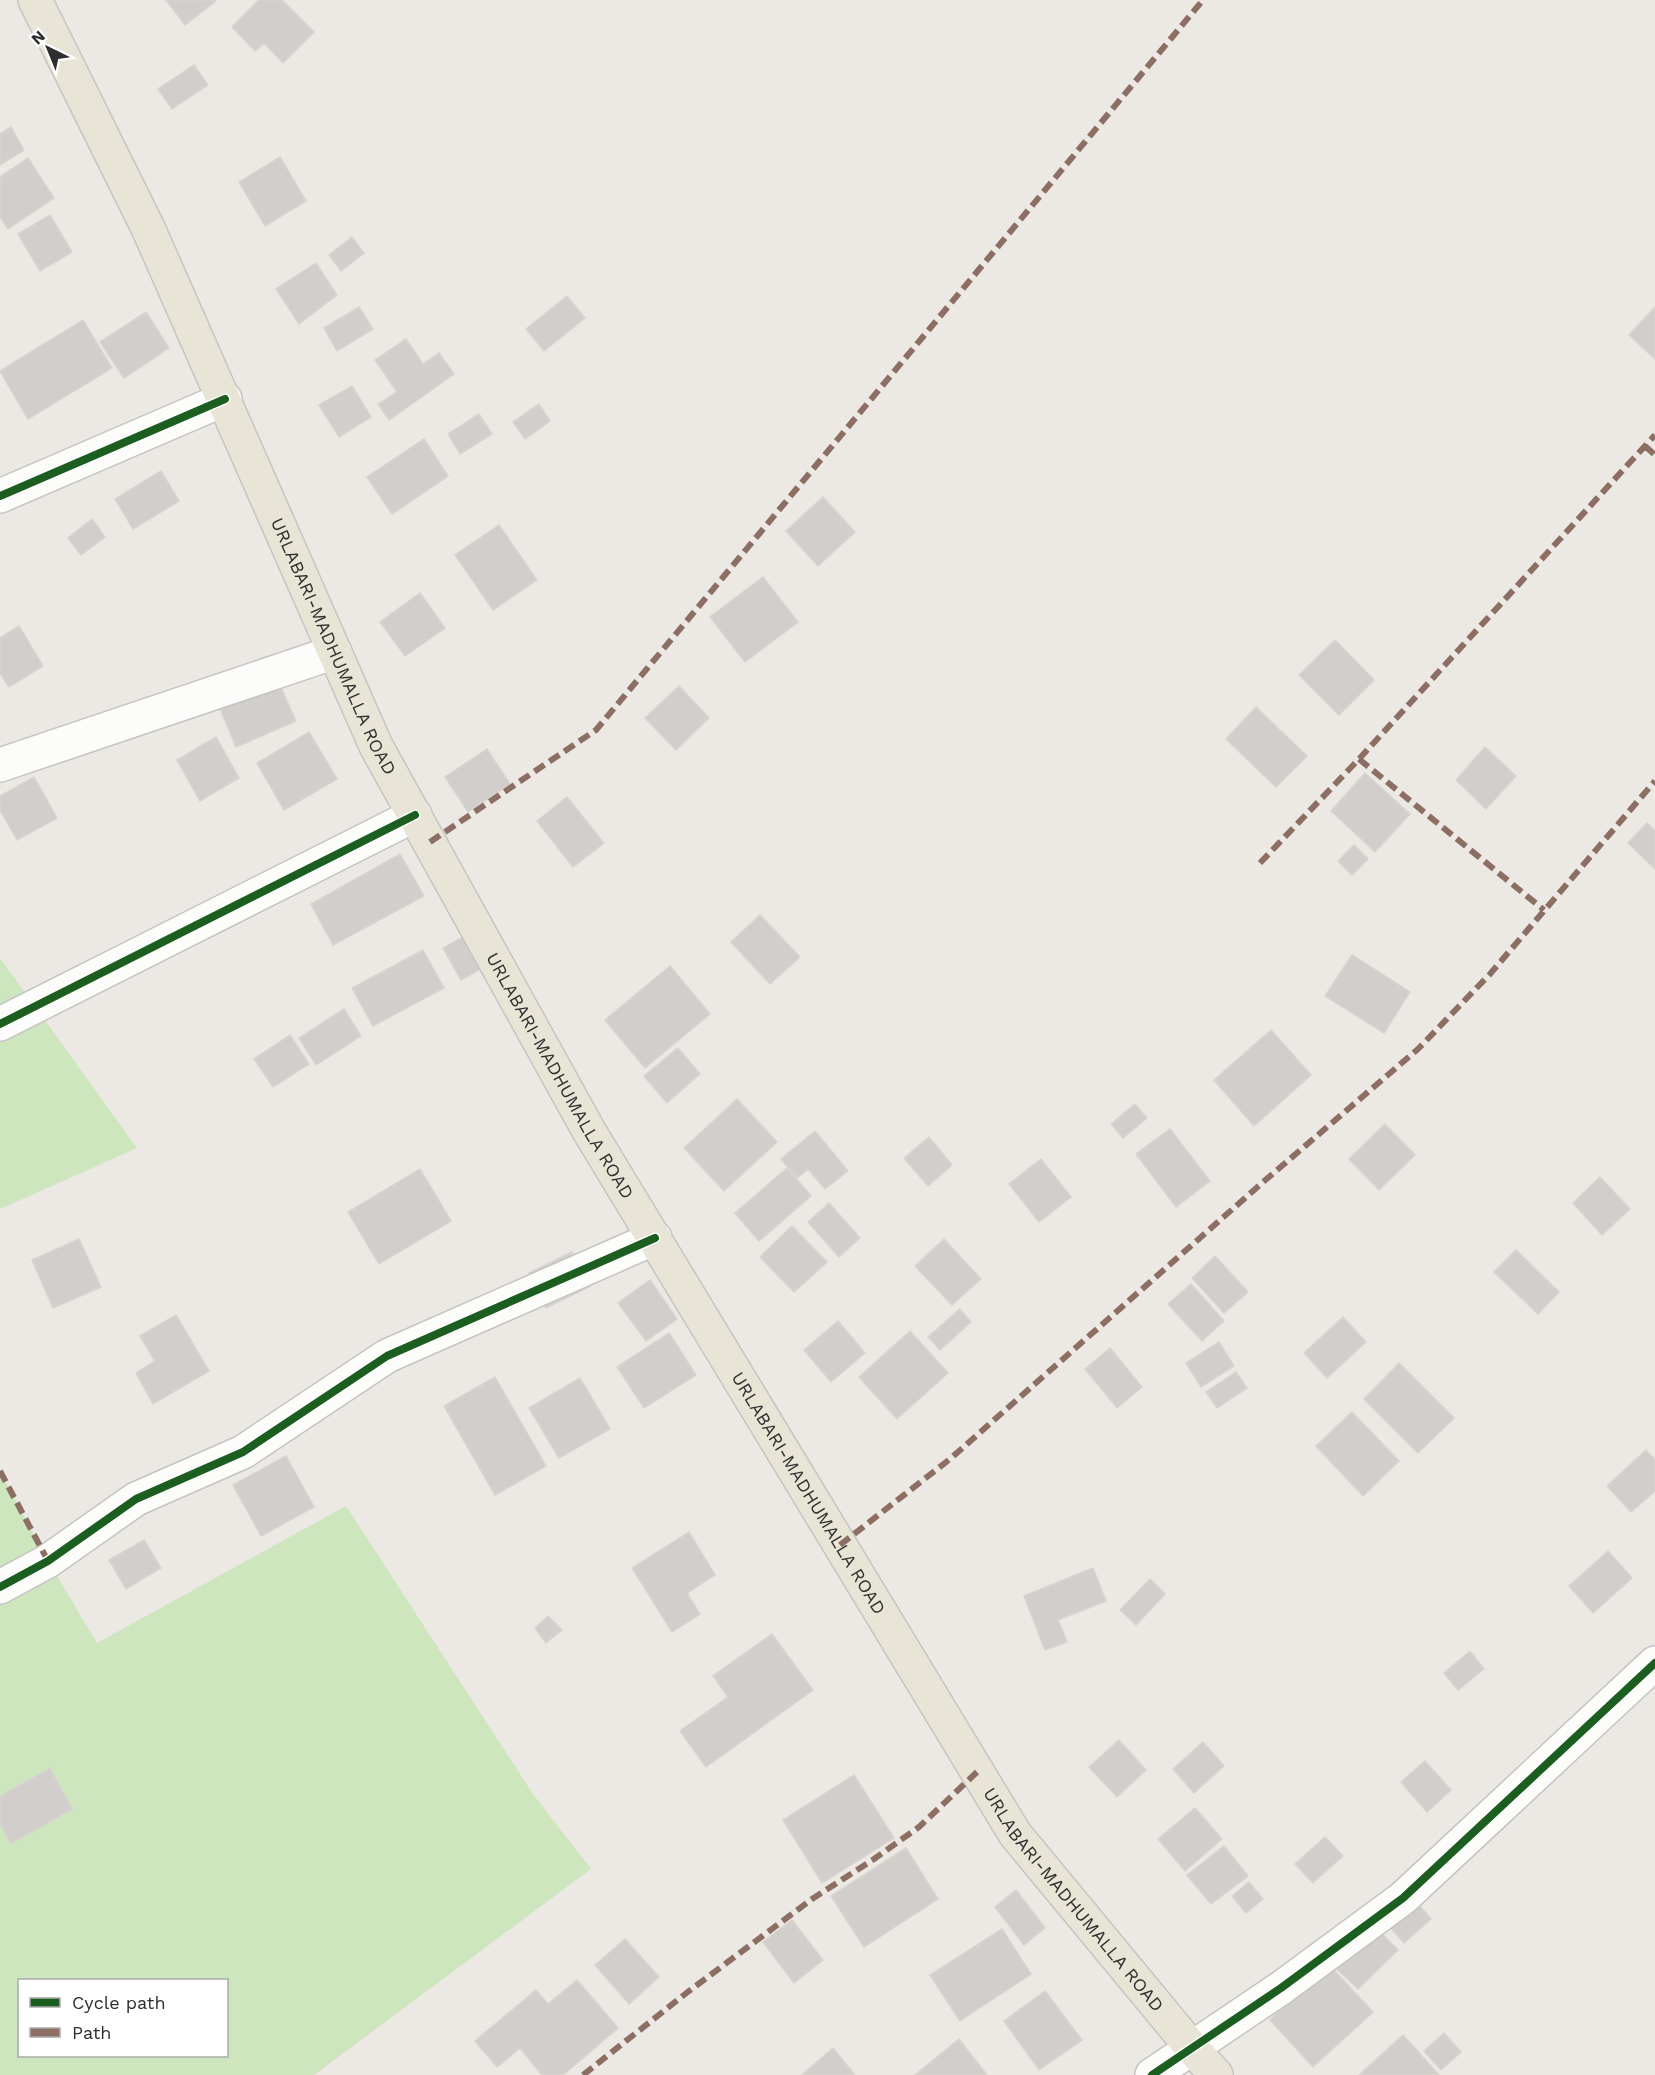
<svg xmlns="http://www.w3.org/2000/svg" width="1655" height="2075" font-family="'Work Sans',sans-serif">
<rect width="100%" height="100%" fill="#ece8e4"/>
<path fill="#cee6be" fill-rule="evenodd" d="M0 958 137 1148 0 1209Z
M0 1471 48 1561 97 1643 346 1506 533 1794 591 1869 314 2075H0ZM20 1980H226V2056H20Z"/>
<path fill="#d1cecb" stroke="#d7d4d0" stroke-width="1.5" d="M166 0H216V1L185 25Z
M259 0H282L314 32 283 63 264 43 255 51 232 27Z
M194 65 208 85 172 109 158 89Z
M11 127 24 150 0 165V134Z
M280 157 306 201 265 226 239 182Z
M28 158 54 198 8 229 0 217V177Z
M50 215 72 252 40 271 18 234Z
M352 237 364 253 341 271 329 255Z
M316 263 337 295 299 324 276 289Z
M567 296 585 318 544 351 526 329Z
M359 307 373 329 337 351 324 328Z
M1655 307V359L1629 335Z
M146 312 169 348 124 378 100 342Z
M83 320 112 368 28 419 0 371Z
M406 339 423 364 439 353 454 374 389 420 378 404 397 392 375 360Z
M352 386 371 417 339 437 319 405Z
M539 404 550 421 525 439 513 422Z
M479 414 492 434 460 454 448 434Z
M424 439 448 476 392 514 367 477Z
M161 471 179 501 133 529 115 499Z
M823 497 855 532 818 566 786 531Z
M92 519 105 537 81 555 68 538Z
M499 525 537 580 493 610 455 555Z
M763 577 798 622 745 662 710 617Z
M420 593 445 628 405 656 380 622Z
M19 626 43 666 9 687 0 673V638Z
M1335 640 1374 680 1339 715 1299 675Z
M278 681 296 721 236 747 219 706Z
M679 686 709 718 676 750 645 718Z
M1256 707 1307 756 1276 787 1226 739Z
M309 732 337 779 284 810 257 763Z
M216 737 239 778 200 801 177 760Z
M1485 747 1516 776 1486 809 1456 780Z
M487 749 510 784 468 812 445 777Z
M1365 773 1410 814 1375 852 1331 811Z
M34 777 57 818 17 840 0 810V796Z
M567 797 604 843 573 867 537 821Z
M1647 823 1655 831V869L1628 843Z
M1354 845 1368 859 1352 875 1338 861Z
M400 854 424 896 333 945 311 904Z
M760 915 800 957 770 984 731 942Z
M470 933 488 965 461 980 443 948Z
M423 950 444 988 373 1026 352 988Z
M1352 955 1410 992 1384 1033 1325 996Z
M670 966 710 1014 645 1068 605 1020Z
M344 1009 361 1036 316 1065 299 1038Z
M1271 1030 1311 1075 1254 1126 1214 1080Z
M290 1035 309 1064 273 1087 254 1059Z
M678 1048 700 1074 667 1103 644 1076Z
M737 1099 777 1142 724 1191 684 1148Z
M1135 1104 1147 1118 1123 1138 1111 1124Z
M1385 1124 1415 1155 1379 1190 1349 1159Z
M1170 1129 1210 1181 1176 1207 1136 1154Z
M815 1131 848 1171 825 1189 808 1169 797 1178 781 1159Z
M929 1137 952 1165 928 1186 904 1158Z
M1041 1159 1071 1197 1039 1222 1009 1184Z
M787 1168 811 1196 759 1241 735 1213Z
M420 1169 451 1221 379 1264 348 1212Z
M1600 1177 1630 1209 1602 1235 1573 1203Z
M829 1203 860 1238 839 1257 808 1222Z
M792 1226 827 1262 794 1292 760 1257Z
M79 1239 101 1287 53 1308 32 1260Z
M944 1239 981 1279 952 1305 915 1266Z
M1516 1250 1559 1292 1538 1314 1494 1272Z
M572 1252 589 1287 546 1308 529 1273Z
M1215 1256 1248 1292 1224 1313 1192 1278Z
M650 1280 677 1319 646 1341 618 1303Z
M1191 1284 1224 1321 1202 1341 1168 1304Z
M960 1309 971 1322 940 1350 928 1337Z
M176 1315 209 1371 153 1404 136 1373 155 1361 140 1336Z
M1343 1317 1366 1342 1327 1378 1304 1353Z
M838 1321 865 1353 831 1382 804 1350Z
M910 1331 948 1373 897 1419 859 1377Z
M669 1333 696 1375 644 1408 617 1367Z
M1219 1342 1234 1366 1201 1387 1186 1363Z
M1110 1348 1142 1387 1117 1408 1085 1369Z
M1399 1363 1454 1418 1418 1453 1364 1399Z
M1236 1372 1247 1388 1217 1408 1206 1392Z
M495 1377 546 1466 495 1495 444 1406Z
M580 1378 610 1429 559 1458 529 1408Z
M1352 1412 1399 1461 1363 1496 1316 1446Z
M1646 1450 1655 1460V1491L1631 1512 1607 1486Z
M286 1456 314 1507 261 1536 233 1485Z
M689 1532 715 1575 687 1593 700 1614 672 1632 632 1568Z
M144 1540 161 1568 126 1589 109 1560Z
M1608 1551 1632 1578 1593 1613 1569 1586Z
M1093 1568 1106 1601 1058 1620 1067 1642 1045 1650 1024 1596Z
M1150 1579 1165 1594 1136 1625 1120 1610Z
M548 1616 562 1630 546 1643 535 1628Z
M772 1634 813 1690 706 1767 680 1731 728 1697 713 1676Z
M1470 1651 1484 1669 1458 1690 1444 1673Z
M1119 1740 1146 1770 1117 1797 1089 1767Z
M1203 1742 1224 1766 1194 1793 1173 1769Z
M1425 1761 1451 1790 1427 1812 1401 1782Z
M50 1768 72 1809 11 1844 0 1824V1796Z
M854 1775 894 1838 822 1883 783 1820Z
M1195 1808 1222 1839 1185 1871 1158 1839Z
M1325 1837 1343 1856 1313 1883 1295 1864Z
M1224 1846 1248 1876 1211 1904 1187 1875Z
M906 1848 938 1899 864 1947 831 1896Z
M1249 1882 1263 1899 1246 1913 1232 1896Z
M1016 1890 1045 1928 1024 1945 995 1907Z
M1414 1899 1431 1919 1404 1943 1387 1924Z
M792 1920 823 1960 794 1983 763 1942Z
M1002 1929 1031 1974 960 2021 930 1975Z
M1377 1929 1398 1950 1358 1989 1336 1968Z
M625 1939 659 1977 629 2004 595 1965Z
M1329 1965 1373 2012 1313 2067 1270 2020Z
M577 1980 618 2028 563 2075H542L520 2048 497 2067 475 2041 536 1990 548 2004Z
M1045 1991 1082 2040 1039 2070 1004 2021Z
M1444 2033 1461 2052 1441 2070 1424 2051Z
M1403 2035 1439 2075H1359Z
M959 2039 987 2075H915Z
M833 2048 855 2075H802Z"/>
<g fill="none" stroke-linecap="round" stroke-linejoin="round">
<defs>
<path id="minor" d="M0 496 225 399
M0 765 335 652
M0 1024 415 815
M0 1587 48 1561 136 1499 243 1452 387 1356 655 1238
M1152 2075 1281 1988 1403 1898 1655 1663"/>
<g id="major">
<path id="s1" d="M35 0 148 228 376 746 589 1131 1015 1834 1192 2048 1216 2075"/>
</g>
</defs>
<use href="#minor" stroke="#c5c4c5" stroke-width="36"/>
<use href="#major" stroke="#c6c5c4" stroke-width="36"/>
<use href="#minor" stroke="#fcfcfb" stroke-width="33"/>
<use href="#major" stroke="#e8e4d6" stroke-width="33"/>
<path stroke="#8d6e63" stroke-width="6" stroke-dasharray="12 6" stroke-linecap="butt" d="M1645 446 1655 455
M1359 759 1544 910
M430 842 596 730 1203 0
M1260 863 1359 759 1655 435
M0 1471 48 1561
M840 1545 950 1459 1262 1183 1418 1049 1490 974 1655 781
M583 2075 689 1991 812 1899 874 1859 919 1827 977 1772"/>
<defs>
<path id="cycleway" d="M0 496 225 399
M0 1024 415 815
M0 1587 48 1561 136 1499 243 1452 387 1356 655 1238
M1152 2075 1281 1988 1403 1898 1655 1663"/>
</defs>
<use href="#cycleway" stroke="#fff" stroke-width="11"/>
<use href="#cycleway" stroke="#1b5e20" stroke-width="8"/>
</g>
<g text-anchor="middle" stroke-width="5" stroke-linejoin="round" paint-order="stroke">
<g font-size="18" fill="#2e2e2e" stroke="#fff">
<text dy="6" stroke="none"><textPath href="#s1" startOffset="712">URLABARI-MADHUMALLA ROAD</textPath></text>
<text dy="6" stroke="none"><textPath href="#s1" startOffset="1198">URLABARI-MADHUMALLA ROAD</textPath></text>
<text dy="6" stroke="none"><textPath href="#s1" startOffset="1684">URLABARI-MADHUMALLA ROAD</textPath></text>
<text dy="6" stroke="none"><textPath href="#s1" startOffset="2170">URLABARI-MADHUMALLA ROAD</textPath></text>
</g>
</g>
<rect x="18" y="1979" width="210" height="78" fill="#ffffff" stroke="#ababab" stroke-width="1.5"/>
<rect x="30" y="1998" width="30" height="9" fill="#1b5e20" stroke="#ababab" stroke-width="1.5"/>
<text x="72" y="2009" font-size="18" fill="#2e2e2e">Cycle path</text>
<rect x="30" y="2028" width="30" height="9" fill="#8d6e63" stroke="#ababab" stroke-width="1.5"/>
<text x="72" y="2039" font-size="18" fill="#2e2e2e">Path</text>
<g transform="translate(48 48) rotate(317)" stroke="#ffffff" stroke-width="4.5" paint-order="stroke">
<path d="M0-4.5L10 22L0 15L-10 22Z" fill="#2e2e2e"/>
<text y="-9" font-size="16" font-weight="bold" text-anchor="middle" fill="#2e2e2e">N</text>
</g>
</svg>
